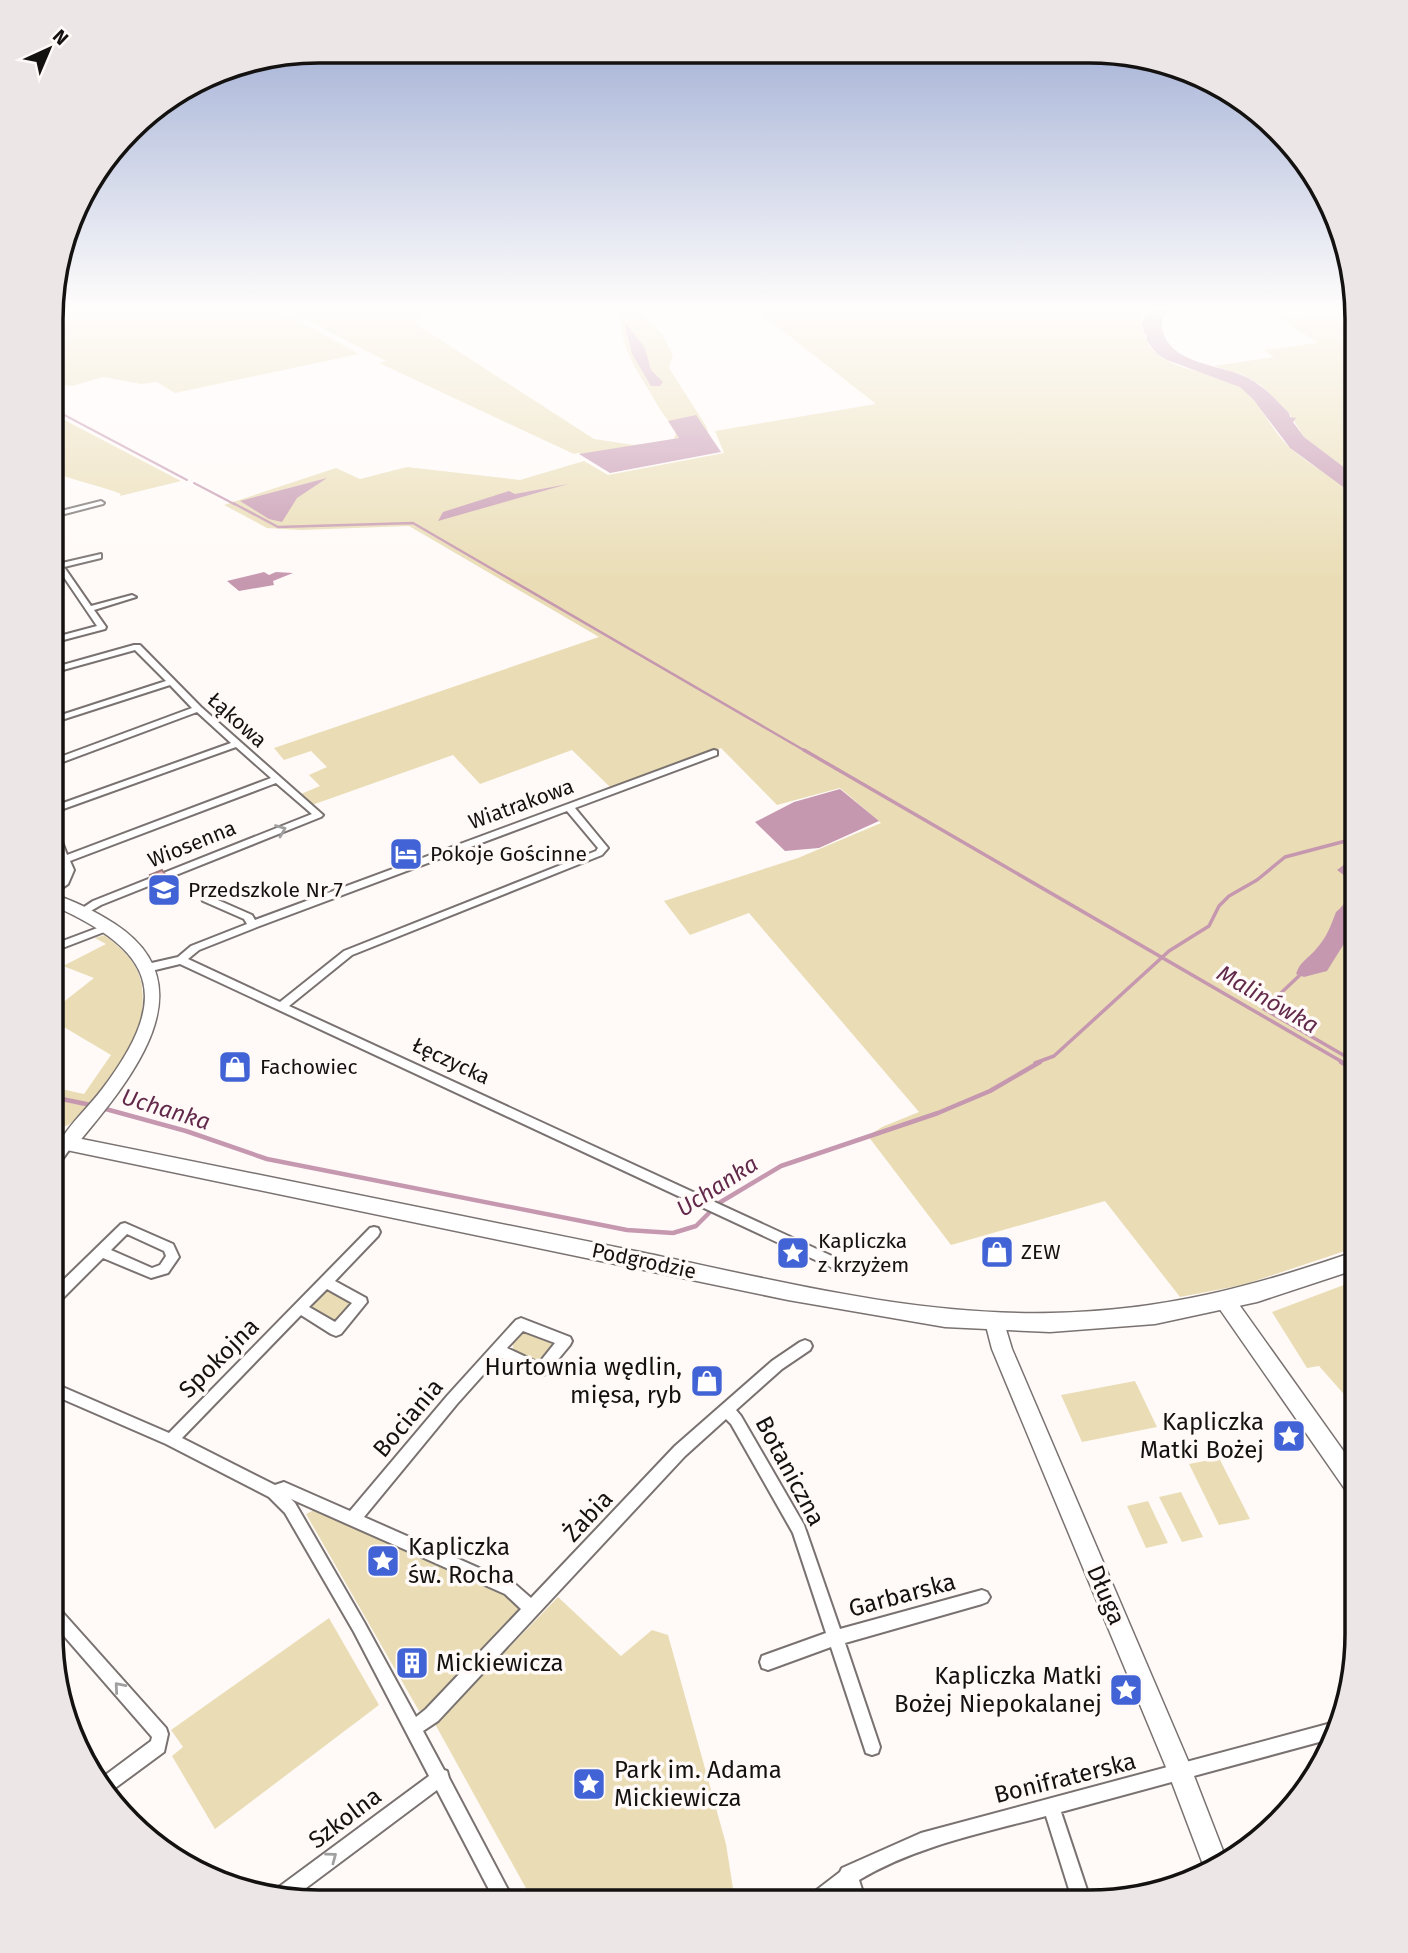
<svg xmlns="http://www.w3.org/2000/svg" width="1408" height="1953" font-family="'Fira Sans',sans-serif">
<rect width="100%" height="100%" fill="#fffaf8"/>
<path fill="#eaddb5" d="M53 309H277L359 354 175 393 157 382 141 384 103 377 72 386 53 384Z
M285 309H444L423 314 413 322 594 439 634 445 673 441 677 430C664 418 657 404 648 389 631 361 622 347 619 313L635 309 661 332 673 355 669 368 706 426 713 448 608 470 579 453 574 454 379 363 386 361Z
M755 309H1148L1140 316C1141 330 1145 345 1157 354 1179 372 1212 371 1237 385 1260 399 1269 428 1288 446 1309 466 1336 477 1357 497V1247L1243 1285 1180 1297 1105 1201 951 1245 868 1136 882 1127 919 1112 749 913 690 935 664 901 798 858 881 823 840 788 777 805 721 748 611 788 572 750 480 784 453 755 312 805 301 794 320 786 309 775 327 767 311 751 284 760 274 748 599 637 409 526 301 530 267 528 224 505 336 468 360 479 407 467 520 480 584 461 608 475 724 453 715 431 876 404Z
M1266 309H1273L1288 319 1356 313 1357 477 1304 437 1289 413 1261 385 1245 376 1214 366 1274 357 1264 350 1318 343Z
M53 414 181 481 120 496 121 494C98 485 75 481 53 472Z
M105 935C120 948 136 960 141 981 144 996 143 1015 138 1030 131 1051 87 1115 68 1125 63 1128 57 1127 52 1127V1087L84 1094 111 1055 52 1020V1011L94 978 63 966 106 944 95 938Z
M1357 1280V1393L1350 1401 1319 1366 1307 1368 1272 1312Z
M325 1288 352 1302V1306L337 1323 308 1309V1305Z
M525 1331 551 1342 552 1346 544 1358 532 1361 514 1352 512 1341Z
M1135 1381 1157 1427 1082 1442 1061 1395Z
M1219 1458 1250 1519 1219 1525 1189 1464Z
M1181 1492 1203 1537 1182 1542 1159 1497Z
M1148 1501 1168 1543 1146 1548 1127 1506Z
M314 1510 501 1589 518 1602 521 1612 423 1710 419 1711 306 1514Z
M558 1597 621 1656 652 1630 668 1635 726 1844 735 1901H533L435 1724Z
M329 1618 379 1705 215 1829 172 1756 183 1747 171 1730Z"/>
<path fill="#c698b0" d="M1150 309H1170C1164 313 1161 320 1162 328 1169 365 1221 364 1248 378 1264 386 1276 400 1289 413L1290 417 1296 418 1293 422 1304 437 1357 477V497L1290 448 1253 399 1240 387 1167 360 1157 354 1146 340 1147 335 1144 333 1141 323Z
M624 321 645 348 651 370 663 382 660 386H651L632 354Z
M696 415 721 452 610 473 579 454 679 438 668 421Z
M327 478 297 498 282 522 269 519 240 501Z
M568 484 438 521 443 512 509 491 515 494Z
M264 572 269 575 276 572 293 573 273 581 274 585 239 591 227 581Z
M840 789 879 821 819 848 785 851 755 822 794 802Z
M1345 864 1357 868V923L1327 971 1304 977 1296 974C1300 961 1309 958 1317 948 1327 937 1331 925 1336 912 1346 904 1349 894 1354 883L1337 870Z"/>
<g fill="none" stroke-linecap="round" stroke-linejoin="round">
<path stroke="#c698b0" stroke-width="2" d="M1356 347 1345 366 1357 379
M53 409 187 480
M194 483 236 505"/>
<path stroke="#c698b0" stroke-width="2.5" d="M233 503 278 527 413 523 807 752"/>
<path stroke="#c698b0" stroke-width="3.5" d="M804 750 1344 1063
M1301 974 1264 1009 1357 1063
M1035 1063 1054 1056 1169 951 1209 926 1219 906 1229 896 1257 880 1285 857 1357 838"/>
<path stroke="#c698b0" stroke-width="4.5" d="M1341 1062 1357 1071
M1355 1062 1357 1063
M52 1097 91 1105
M102 1108 186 1131 267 1159 627 1230 673 1233 696 1226 719 1203 781 1166 938 1113 990 1091 1040 1062"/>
<defs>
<path id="street" d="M101 501 104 503 103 504 53 517V513Z
M53 554H56L62 563 101 554V558L64 567 91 606 132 595 136 597 94 610 106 627 105 629 52 643V638L97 626 53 561Z
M134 645H140L201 707 323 815 321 817 101 905 82 916 77 913 78 911 93 901 312 814 276 783 70 861 74 870 68 884 52 895V887L61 881 64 870 52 841V826L57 829 67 855 271 778 236 747 52 813V807L231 743 197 712 52 766V760L192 708 170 685 52 723V718L166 681 135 650 52 673V668Z
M714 750 717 751V755L575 808 608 848 602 855 352 955 289 1006 847 1263 849 1267 847 1271 843 1272 839 1271 180 964 147 972 142 968 143 965 178 957 191 946 247 924 244 919 203 901 202 899 203 897H211L252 915 255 920ZM567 811 598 848 596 851 344 951 280 1002 188 959 199 950 257 927Z
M108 924 112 925 113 927 112 929 52 952V945Z
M68 1139 72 1140 74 1143 56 1168 52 1169C52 1157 56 1144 68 1139Z
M125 1223 173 1244 179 1257 168 1273 151 1278 103 1258 56 1305 51 1306V1292L121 1224ZM127 1234 164 1251 166 1256 160 1265 152 1268 111 1250Z
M374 1227 378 1228 380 1232 378 1236 335 1281 366 1298 367 1302 341 1334 336 1336 331 1334 301 1315 182 1438 275 1485 284 1482 350 1511 447 1396 516 1320 521 1318 570 1337 572 1341 570 1345 546 1374 541 1376 499 1357 457 1404 364 1517 515 1584 531 1598 675 1446 772 1361 800 1342 805 1340 810 1342 812 1346 810 1350 782 1369 736 1410 741 1416 804 1525 840 1629 982 1590 987 1592 990 1597 987 1602 982 1604 845 1643 880 1747 878 1753 872 1755 866 1753 831 1647 768 1670 762 1668 760 1662 762 1656 826 1633 793 1533 731 1424 726 1419 685 1456 438 1721 423 1731 444 1770 447 1771 449 1778 514 1901H495L437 1790 290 1900 270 1896 272 1892 429 1776 354 1632 285 1513 269 1497 166 1444 51 1394V1382L169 1433 370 1228ZM327 1289 352 1303 335 1322 309 1307ZM523 1331 555 1343 539 1363 507 1348ZM291 1499 505 1594 521 1609 426 1709 416 1717 364 1622 295 1503Z
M51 1602 56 1605 166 1728 168 1734 164 1752 111 1791 100 1779 151 1741 152 1737 51 1621Z
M1339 1721 1342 1722 1334 1738 1061 1812 1091 1902H1073L1046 1816C982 1833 916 1846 859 1880L866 1902H848L844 1890 829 1902 807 1901 810 1895 840 1872 842 1868 921 1833Z"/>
<path id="secondary" d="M52 894C73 900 96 912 115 924 213 988 125 1086 74 1148H62L59 1143C70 1123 89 1107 103 1088 173 995 155 951 52 905Z
M1226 1294 1233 1296 1357 1470V1498L1349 1495 1219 1308 1216 1302 1219 1296Z
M995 1314 1002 1316 1012 1349 1189 1763 1227 1861 1207 1875 1168 1772 992 1349 985 1322 988 1316Z"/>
<path id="primary" d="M52 1133C246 1172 441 1212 635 1251 771 1279 910 1316 1051 1313 1163 1311 1252 1287 1357 1251V1269L1257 1302 1155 1324 1050 1332 945 1327 788 1300 52 1147Z"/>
</defs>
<use href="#street" stroke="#797270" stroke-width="4"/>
<use href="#secondary" stroke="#797270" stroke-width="3"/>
<use href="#primary" stroke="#797270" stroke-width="3"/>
<use href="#street" fill="#fff" fill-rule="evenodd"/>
<use href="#secondary" fill="#fff" fill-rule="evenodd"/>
<use href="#primary" fill="#fff" fill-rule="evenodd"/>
</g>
<path fill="#c4969a" d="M150 875 173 885 177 896 165 902 153 887Z"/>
<path fill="#a07a7d" d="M173 885 177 896 165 902 161 890Z"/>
<path fill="#e4afb3" stroke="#a07a7d" stroke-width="2" d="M162 870 173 885 161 890 150 875Z"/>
<defs><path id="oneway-chevron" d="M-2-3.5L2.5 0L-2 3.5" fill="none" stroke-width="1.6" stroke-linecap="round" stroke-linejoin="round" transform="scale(1.75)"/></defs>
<g stroke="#a1a0a0">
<use href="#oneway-chevron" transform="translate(281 830) rotate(-22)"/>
<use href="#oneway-chevron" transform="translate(119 1687) rotate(-131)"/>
<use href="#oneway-chevron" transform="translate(332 1857) rotate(-37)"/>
</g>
<linearGradient id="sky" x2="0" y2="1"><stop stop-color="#9aa9d2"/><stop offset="0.53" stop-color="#fffdfc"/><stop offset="1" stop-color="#fffdfc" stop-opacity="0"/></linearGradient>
<rect width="1408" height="582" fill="url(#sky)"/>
<defs>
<symbol id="hotel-square" viewBox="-11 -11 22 22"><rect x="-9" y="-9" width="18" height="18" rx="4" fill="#4163d5" stroke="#fffaf8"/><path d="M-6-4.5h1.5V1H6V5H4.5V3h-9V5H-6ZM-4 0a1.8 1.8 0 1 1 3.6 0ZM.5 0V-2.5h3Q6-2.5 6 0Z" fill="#fff"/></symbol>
<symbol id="school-square" viewBox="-11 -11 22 22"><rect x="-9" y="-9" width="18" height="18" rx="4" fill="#4163d5" stroke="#fffaf8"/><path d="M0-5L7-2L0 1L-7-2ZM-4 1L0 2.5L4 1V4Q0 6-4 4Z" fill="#fff"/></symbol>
<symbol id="shop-square" viewBox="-11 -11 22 22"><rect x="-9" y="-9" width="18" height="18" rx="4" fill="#4163d5" stroke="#fffaf8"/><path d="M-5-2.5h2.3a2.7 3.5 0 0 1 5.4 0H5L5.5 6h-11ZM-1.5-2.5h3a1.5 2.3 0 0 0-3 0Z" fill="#fff"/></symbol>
<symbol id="sight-square" viewBox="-11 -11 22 22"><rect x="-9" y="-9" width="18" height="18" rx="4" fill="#4163d5" stroke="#fffaf8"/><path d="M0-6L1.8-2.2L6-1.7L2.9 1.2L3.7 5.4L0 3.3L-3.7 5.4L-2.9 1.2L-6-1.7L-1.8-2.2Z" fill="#fff"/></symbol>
<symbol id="building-square" viewBox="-11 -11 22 22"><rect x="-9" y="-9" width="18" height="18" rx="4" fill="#4163d5" stroke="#fffaf8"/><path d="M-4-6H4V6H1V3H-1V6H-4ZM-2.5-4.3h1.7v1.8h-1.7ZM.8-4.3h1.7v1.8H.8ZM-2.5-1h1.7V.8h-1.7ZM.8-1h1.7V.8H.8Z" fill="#fff"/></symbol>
</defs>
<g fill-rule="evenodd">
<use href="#hotel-square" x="387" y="835" width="38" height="38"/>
<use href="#school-square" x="145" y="871" width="38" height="38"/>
<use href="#shop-square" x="216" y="1048" width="38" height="38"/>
<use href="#shop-square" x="978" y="1233" width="38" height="38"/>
<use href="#sight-square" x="774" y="1234" width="38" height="38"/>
<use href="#shop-square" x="688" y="1362" width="38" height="38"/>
<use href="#sight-square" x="1270" y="1417" width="38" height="38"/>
<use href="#sight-square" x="364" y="1542" width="38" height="38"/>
<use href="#building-square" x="393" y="1644" width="38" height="38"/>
<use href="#sight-square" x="1107" y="1671" width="38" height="38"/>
<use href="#sight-square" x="570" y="1765" width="38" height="38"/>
</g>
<g text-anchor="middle" stroke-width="7" stroke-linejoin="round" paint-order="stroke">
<g font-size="21" fill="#141211" stroke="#fffaf8">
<text transform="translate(237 720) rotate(42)" y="7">Łąkowa</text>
<text transform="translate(521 804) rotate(-20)" y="7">Wiatrakowa</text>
<text transform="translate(192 844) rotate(-22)" y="7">Wiosenna</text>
<text transform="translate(451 1061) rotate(25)" y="7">Łęczycka</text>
<text transform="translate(644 1261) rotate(12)" y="7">Podgrodzie</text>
</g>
<g font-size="21" fill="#141211" stroke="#fffaf8" text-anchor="start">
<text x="430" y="861">Pokoje Gościnne</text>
<text x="188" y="897">Przedszkole Nr 7</text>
<text x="260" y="1074">Fachowiec</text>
<text x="818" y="1248">Kapliczka<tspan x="818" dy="24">z krzyżem</tspan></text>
<text x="1021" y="1259">ZEW</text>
</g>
<g font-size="23" font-style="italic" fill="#62294b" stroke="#fffaf8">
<text transform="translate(1268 999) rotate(30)" y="8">Malinówka</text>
<text transform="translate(166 1109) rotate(17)" y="8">Uchanka</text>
<text transform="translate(717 1186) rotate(-33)" y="8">Uchanka</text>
</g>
<g font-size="24" fill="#141211" stroke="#fffaf8">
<text transform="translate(219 1358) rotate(-45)" y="8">Spokojna</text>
<text transform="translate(408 1418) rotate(-50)" y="8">Bociania</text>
<text transform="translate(790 1471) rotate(62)" y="8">Botaniczna</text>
<text transform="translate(588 1516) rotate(-47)" y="8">Żabia</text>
<text transform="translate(902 1595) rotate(-15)" y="8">Garbarska</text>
<text transform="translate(1106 1595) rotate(67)" y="8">Długa</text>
<text transform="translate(1065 1778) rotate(-14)" y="8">Bonifraterska</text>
<text transform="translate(345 1818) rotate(-37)" y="8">Szkolna</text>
</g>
<g font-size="24" fill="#141211" stroke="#fffaf8" text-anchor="end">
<text x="682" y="1375">Hurtownia wędlin,<tspan x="682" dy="28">mięsa, ryb</tspan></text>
<text x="1264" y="1430">Kapliczka<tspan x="1264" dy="28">Matki Bożej</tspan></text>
<text x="408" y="1555" text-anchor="start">Kapliczka<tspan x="408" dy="28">św. Rocha</tspan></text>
<text x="436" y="1671" text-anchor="start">Mickiewicza</text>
<text x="1102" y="1684">Kapliczka Matki<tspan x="1102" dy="28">Bożej Niepokalanej</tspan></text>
<text x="614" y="1778" text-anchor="start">Park im. Adama<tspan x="614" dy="28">Mickiewicza</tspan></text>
</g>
</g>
<path d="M0 0H1408V1953H0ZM319 63H1089A256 256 0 0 1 1345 319V1634A256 256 0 0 1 1089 1890H319A256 256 0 0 1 63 1634V319A256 256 0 0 1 319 63Z" fill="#ece7e6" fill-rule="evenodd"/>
<path fill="none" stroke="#141211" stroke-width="3.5" d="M319 63H1089A256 256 0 0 1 1345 319V1634A256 256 0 0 1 1089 1890H319A256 256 0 0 1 63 1634V319A256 256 0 0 1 319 63Z"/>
<g transform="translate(49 49) rotate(44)" stroke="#fffaf8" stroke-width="5" paint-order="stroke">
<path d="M0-5L12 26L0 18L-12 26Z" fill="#141211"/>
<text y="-10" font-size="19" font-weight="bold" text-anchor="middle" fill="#141211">N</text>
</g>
</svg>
